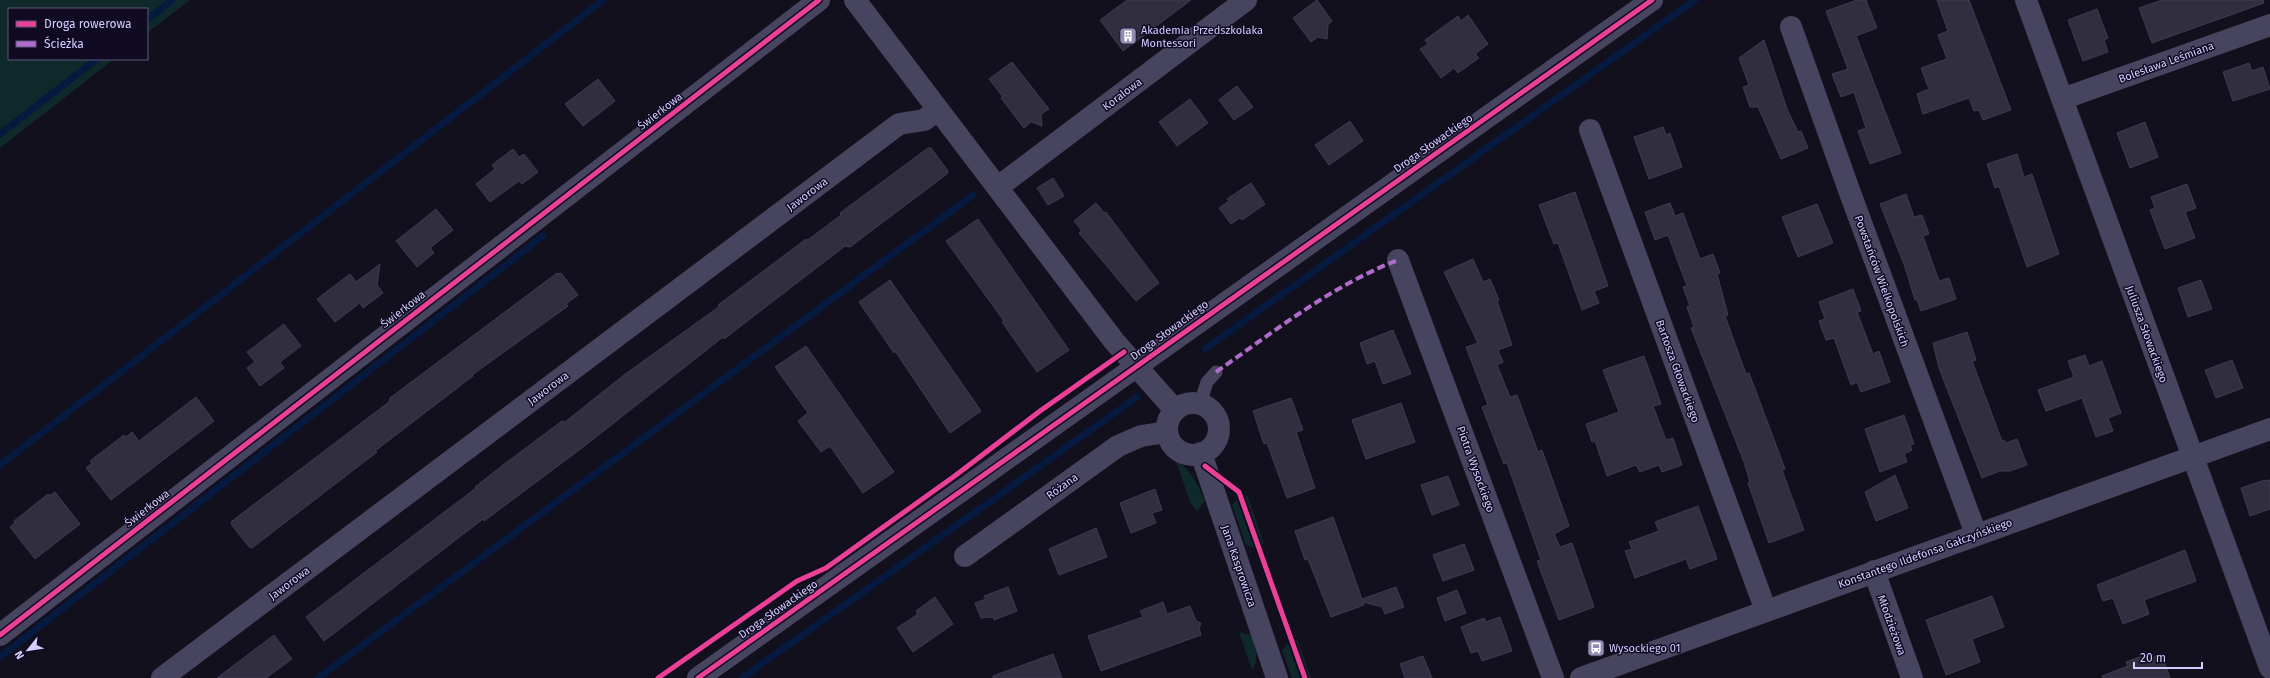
<svg xmlns="http://www.w3.org/2000/svg" width="2270" height="678" font-family="'Fira Sans',sans-serif">
<rect width="100%" height="100%" fill="#13101d"/>
<path fill="#0f292a" d="M0 0H190L147 33V9H9V59H114L0 148Z
M1176 461C1191 469 1198 486 1205 501L1197 511 1190 502Z
M1247 495 1264 543 1262 544 1245 496Z
M1237 499 1254 548 1246 545 1232 505Z
M1239 632 1251 635C1255 646 1260 660 1252 670Z
M1297 639 1311 678H1308L1295 640Z
M1288 643 1300 678H1292L1282 650Z"/>
<g fill="none" stroke-linecap="round" stroke-linejoin="round">
<path stroke="#06193f" stroke-width="7" d="M147 20 172 0
M0 134 97 59
M1205 349 1695 0
M0 465 603 0
M0 657 543 236
M318 678 973 195
M742 678 1137 397"/>
</g>
<path fill="#312e40" stroke="#3f3a52" d="M1127 0H1191L1123 51 1100 20Z
M1317 0 1332 21 1328 25 1327 39 1318 37 1311 42 1293 18Z
M1857 0H1866L1877 28 1856 36 1901 153 1870 164 1858 131 1866 128 1854 92 1841 97 1832 74 1848 69 1826 11Z
M1937 0H1969L2011 110 1983 120 1979 110 1974 111 1969 98 1923 114 1917 94 1929 89 1921 68 1947 59 1938 35 1948 31Z
M2162 0H2263L2264 3 2152 43 2139 8Z
M2097 9 2108 38 2104 40 2108 52 2083 61 2068 20Z
M1468 15 1488 44 1475 54 1479 58 1458 73 1454 68 1441 78 1420 49 1428 44 1425 40 1458 16 1461 21Z
M1764 40 1787 109 1798 132 1801 131 1808 148 1781 159 1758 107H1750L1743 87 1749 85 1739 58Z
M1012 62 1049 109 1041 114 1042 126 1031 122 1024 128 1001 98 1003 97 989 79Z
M2249 63 2252 71 2263 67 2270 89 2233 101 2223 72Z
M598 79 615 101 583 126 565 104Z
M1237 86 1253 107 1234 120 1219 100Z
M1190 99 1208 123 1177 146 1159 122Z
M1350 121 1363 141 1329 165 1315 145Z
M2145 122 2158 157 2130 168 2117 133Z
M1663 127 1666 135 1670 133 1682 167 1649 179 1634 137Z
M928 148H931L948 171 947 174 850 247 845 246 724 339 723 337 582 448 484 521 483 519 324 641 306 617 476 488 475 487 503 465 562 421 565 422 624 375 720 306 718 305 806 239 808 240 841 215 840 213Z
M513 149 519 157 524 154 538 172 522 184 519 181 490 202 476 184 495 169 492 165Z
M2017 154 2024 177 2032 174 2059 254 2027 267 1999 186 1995 188 1987 164Z
M1053 178 1064 196 1048 205 1037 188Z
M1251 183 1265 204 1242 220 1240 218 1231 224 1219 208 1229 201 1227 199Z
M2187 184 2196 208 2185 212 2195 238 2165 249 2150 210 2155 208 2151 197Z
M1575 192 1608 286 1594 291 1599 303 1582 310 1558 243 1554 244 1539 205Z
M1906 194 1914 217 1922 215 1929 234 1923 236 1939 281 1949 278 1956 299 1921 311 1917 300H1915L1905 267 1880 204Z
M1096 203 1104 213 1106 212 1159 283 1136 301 1079 233 1082 231 1074 221Z
M1670 203 1675 216 1683 213 1700 259 1713 254 1720 273 1717 274 1728 315 1725 316 1746 374 1749 373 1763 410 1785 469 1782 470 1804 530 1769 543 1748 483 1750 482 1744 462 1691 328 1694 327 1687 307 1690 306 1683 287 1687 286 1668 235 1655 240 1645 212Z
M1817 204 1833 243 1798 257 1782 217Z
M436 209 453 230 430 248 434 253 417 267 396 241Z
M978 219 1069 350 1037 372 1002 322 1004 321 946 241Z
M1473 259 1483 282 1490 279 1499 300 1497 301 1512 345 1498 350 1503 362 1497 365 1510 397 1517 395 1538 452 1542 450 1569 526 1554 534 1560 547 1572 543 1594 607 1559 620 1537 561 1541 560 1507 463 1504 464 1482 407 1488 405 1466 347 1478 343 1444 272Z
M380 264 377 285 383 293 363 308 360 303 335 322 317 299 350 274 356 282Z
M557 273 558 274 561 273 578 295 566 304 568 306 472 375 473 376 388 441 375 451 377 452 252 548 249 547 231 524 232 521 389 402 390 398 418 377Z
M890 280 981 411 950 433 895 351 894 353 859 302Z
M2201 280 2212 309 2188 317 2178 288Z
M1853 289 1861 311 1857 312 1873 354 1879 351 1890 382 1861 392 1857 382 1851 385 1834 338 1826 340 1819 321 1825 319 1819 302Z
M284 324 301 346 280 362 284 368 260 386 247 368 255 362 247 352Z
M1393 330 1411 374 1383 384 1375 361 1367 364 1360 343Z
M1967 332 1976 360 1972 361 2002 441 2004 440 2006 443 2017 439 2027 465 2010 471H2000L1982 478 1939 368 1933 343Z
M806 346 894 472 863 493 830 446 821 452 798 421 808 413 775 367Z
M2085 355 2089 366 2102 361 2121 413 2108 418 2113 431 2096 437 2082 398 2046 411 2038 390 2074 377 2068 361Z
M1644 356 1661 404 1653 406 1666 440 1673 438 1682 465 1662 472 1659 465 1640 472 1636 465 1607 476 1595 441 1592 442 1586 424 1619 412 1603 370Z
M2232 360 2243 388 2216 398 2205 370Z
M196 397 214 421 111 500 86 468 92 463 90 461 124 435 126 437 132 432 139 441Z
M1291 398 1303 430 1296 432 1315 488 1287 498 1267 443 1264 444 1253 411Z
M1401 403 1415 442 1366 459 1352 420Z
M1904 415 1914 444 1910 445 1912 450 1904 454 1907 462 1880 472 1865 429Z
M1895 475 1908 508 1876 521 1865 492Z
M1448 476 1459 505 1432 515 1421 485Z
M2265 480 2266 481 2270 480V509L2250 516 2241 488Z
M1155 489 1162 510 1152 513 1156 523 1131 533 1120 503Z
M55 492 80 524 35 559 10 527 15 523 14 521 48 494 49 496Z
M1698 506 1717 559 1690 569 1686 559 1635 578 1625 551 1632 549 1629 542 1659 531 1655 522Z
M1333 517 1362 599 1396 587 1404 607 1385 614 1382 607 1363 602 1364 605 1331 617 1308 559 1305 560 1295 531Z
M1096 528 1107 557 1059 575 1049 549Z
M1464 544 1474 570 1443 581 1433 555Z
M2185 550 2196 581 2144 600 2149 614 2123 624 2113 598 2103 601 2097 585Z
M1008 587 1017 611 994 620 993 617 981 618 975 603 986 599 984 596Z
M1457 590 1466 613 1445 621 1437 598Z
M1992 596 2004 627 1972 639 1980 662 1946 675 1926 620Z
M935 597 953 624 913 652 897 628 918 614 916 611Z
M1163 602 1167 614 1190 606 1196 621 1201 623 1199 628 1201 635 1101 671 1088 636 1143 617 1140 611Z
M1500 617 1512 651 1482 661 1478 651 1471 653 1461 627 1484 618 1486 622Z
M274 635 292 659 266 678H217Z
M1053 654 1062 678H993V676Z
M2148 654 2149 659 2162 654 2170 678H2103L2102 676 2128 666 2126 662Z
M1423 656 1432 678H1405L1400 664Z"/>
<g fill="none" stroke-linecap="round" stroke-linejoin="round">
<path stroke="#46445e" stroke-width="13" d="M1200 404 1207 382 1216 372"/>
<path stroke="#46445e" stroke-width="22" d="M855 0 1114 341 1175 410
M2026 0 2270 668
M1791 27 1849 190 1976 534
M2062 99 2270 25
M1590 130 1766 611
M998 187 1246 0
M1398 260 1553 678
M1167 429a26 26 0 1 1 52 0a26 26 0 1 1-52 0Z
M1201 453 1277 678
M965 556 1118 446 1141 436 1167 432
M1874 571 1912 678
M0 635 819 0
M162 678 899 124 924 120 938 110
M698 678 1652 0"/>
<path stroke="#46445e" stroke-width="22" d="M1581 678 2270 429"/>
<path stroke="#b06ccc" stroke-width="4" stroke-dasharray="8 4" stroke-linecap="butt" d="M1216 372C1275 331 1331 286 1398 260"/>
<defs>
<path id="cycleway" d="M1205 466 1239 492 1305 678
M0 635 819 0
M658 678 797 581 826 568 956 475 1040 411 1124 352
M698 678 1652 0"/>
</defs>
<use href="#cycleway" stroke="#100b22" stroke-width="8"/>
<use href="#cycleway" stroke="#ea4096" stroke-width="5"/>
</g>
<defs>
<symbol id="building-square" viewBox="-11 -11 22 22"><rect x="-9" y="-9" width="18" height="18" rx="4" fill="#908bb0" stroke="#100b22"/><path d="M-4-6H4V6H1V3H-1V6H-4ZM-2.5-4.3h1.7v1.8h-1.7ZM.8-4.3h1.7v1.8H.8ZM-2.5-1h1.7V.8h-1.7ZM.8-1h1.7V.8H.8Z" fill="#fff"/></symbol>
<symbol id="bus-square" viewBox="-11 -11 22 22"><rect x="-9" y="-9" width="18" height="18" rx="4" fill="#908bb0" stroke="#100b22"/><path d="M-5-6H5V4H4V6H2V4H-2V6H-4V4H-5ZM-3.5-4V0h7V-4ZM-3.5 1.2v1.5H-2V1.2ZM2 1.2v1.5H3.5V1.2Z" fill="#fff"/></symbol>
</defs>
<g fill-rule="evenodd">
<use href="#building-square" x="1118" y="26" width="20" height="20"/>
<use href="#bus-square" x="1586" y="638" width="20" height="20"/>
</g>
<g text-anchor="middle" stroke-width="3" stroke-linejoin="round" paint-order="stroke">
<g font-size="11" fill="#d4cdff" stroke="#100b22" text-anchor="start">
<text x="1141" y="34">Akademia Przedszkolaka<tspan x="1141" dy="13">Montessori</tspan></text>
<text x="1609" y="652">Wysockiego 01</text>
</g>
<g font-size="11" fill="#d4cdff" stroke="#100b22">
<text transform="translate(2166 62) rotate(-20)" y="4">Bolesława Leśmiana</text>
<text transform="translate(1122 94) rotate(-37)" y="4">Koralowa</text>
<text transform="translate(660 111) rotate(-38)" y="4">Świerkowa</text>
<text transform="translate(1433 143) rotate(-35)" y="4">Droga Słowackiego</text>
<text transform="translate(807 194) rotate(-37)" y="4">Jaworowa</text>
<text transform="translate(1882 281) rotate(70)" y="4">Powstańców Wielkopolskich</text>
<text transform="translate(403 309) rotate(-38)" y="4">Świerkowa</text>
<text transform="translate(1169 330) rotate(-36)" y="4">Droga Słowackiego</text>
<text transform="translate(2147 334) rotate(70)" y="4">Juliusza Słowackiego</text>
<text transform="translate(1678 371) rotate(70)" y="4">Bartosza Głowackiego</text>
<text transform="translate(548 388) rotate(-37)" y="4">Jaworowa</text>
<text transform="translate(1476 469) rotate(70)" y="4">Piotra Wysockiego</text>
<text transform="translate(1062 486) rotate(-36)" y="4">Różana</text>
<text transform="translate(147 508) rotate(-38)" y="4">Świerkowa</text>
<text transform="translate(1925 553) rotate(-20)" y="4">Konstantego Ildefonsa Gałczyńskiego</text>
<text transform="translate(1239 566) rotate(71)" y="4">Jana Kasprowicza</text>
<text transform="translate(289 583) rotate(-37)" y="4">Jaworowa</text>
<text transform="translate(778 609) rotate(-35)" y="4">Droga Słowackiego</text>
<text transform="translate(1892 625) rotate(70)" y="4">Młodzieżowa</text>
</g>
</g>
<rect x="8" y="8" width="140" height="52" fill="#100b22" stroke="#5e597a"/>
<rect x="16" y="21" width="20" height="6" fill="#ea4096" stroke="#5e597a"/>
<text x="44" y="28" font-size="12" fill="#d4cdff">Droga rowerowa</text>
<rect x="16" y="41" width="20" height="6" fill="#b06ccc" stroke="#5e597a"/>
<text x="44" y="48" font-size="12" fill="#d4cdff">Ścieżka</text>
<g transform="translate(28 650) rotate(240)" stroke="#100b22" stroke-width="3" paint-order="stroke">
<path d="M0-3L7 15L0 10L-7 15Z" fill="#d4cdff"/>
<text y="-6" font-size="11" font-weight="bold" text-anchor="middle" fill="#d4cdff">N</text>
</g>
<path d="M2134 662v6h68v-6" fill="none" stroke="#d4cdff" stroke-width="2"/>
<text x="2140" y="662" font-size="12" fill="#d4cdff" stroke="#100b22" stroke-width="3" paint-order="stroke">20 m</text>
</svg>
